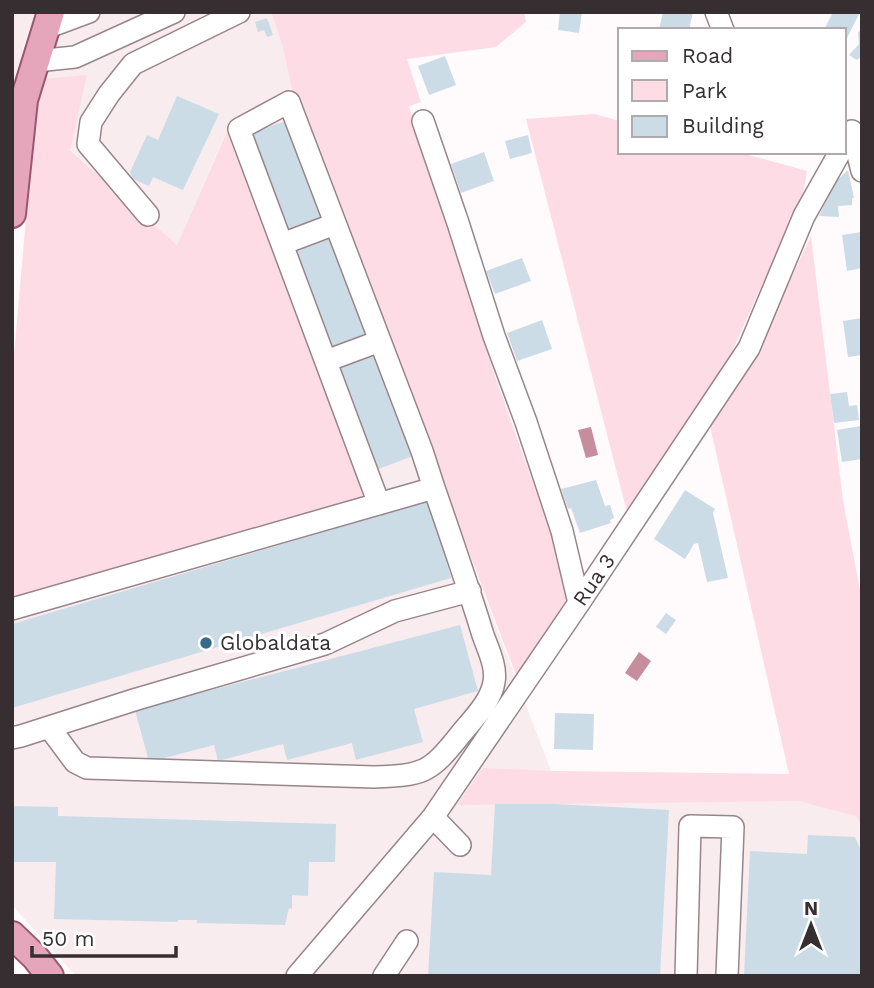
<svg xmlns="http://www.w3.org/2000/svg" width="874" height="988" font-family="'Work Sans',sans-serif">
<rect width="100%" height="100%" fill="#fffafc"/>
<path fill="#f8ecef" d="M12 12H36L24 45 14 97 12 118Z
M64 12H271L283 48 292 90 551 771 789 774 856 816 862 827V976H76L12 905V601L44 594 229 126 177 245 70 149 43 79Z"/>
<path fill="#fddce5" d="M271 12H524L526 22 496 47 407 59 421 102 409 106 418 139 496 379 567 578 568 599 516 675 292 90 283 48Z
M87 75 70 150 177 245 230 125 369 498 12 601V377L35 117 43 79Z
M594 114 620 121V152H738L807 171 803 194 730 356 628 516 526 119Z
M811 236 843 501 862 601V827L856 816 799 801 457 805 483 768 551 771 789 774 710 426 755 353Z"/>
<path fill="#c58d9e" d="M591 427 598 455 586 458 578 430Z
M639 652 651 661 637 681 625 673Z"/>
<path fill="#cbdce6" d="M560 12H582L579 33 558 30Z
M663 12H693L689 30H659Z
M833 12H860L844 44V30H824Z
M267 18 273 35 267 37 264 30 258 32 255 22Z
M862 28V56L857 60 849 55 859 44 858 33Z
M445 56 456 85 429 95 418 66Z
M177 96 219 114 183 190 153 177 149 186 133 179 130 172 147 135 158 140Z
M288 120 324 221 286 235 248 134Z
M528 135 532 153 510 159 505 141Z
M484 152 494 181 461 193 451 164Z
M848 170 854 198H852V205L838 206 839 217 819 216 835 182Z
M862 232V268L847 271 842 235Z
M332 238 369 337 329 352 292 253Z
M522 258 531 281 495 294 486 271Z
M862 318V355L848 357 843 321Z
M542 320 552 349 517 361 507 333Z
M376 355 413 456 373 471 335 370Z
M847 392 849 406 857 405 859 420 834 423 830 394Z
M861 426 862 459 842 462 837 430Z
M596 480 605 506 610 505 614 518 610 520 611 523 580 533 571 508 568 509 561 489Z
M685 490 715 509 713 513 728 578 707 582 698 543 694 544 685 559 654 539Z
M429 501 451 578 12 708V624Z
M666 613 676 620 666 634 656 627Z
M460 625 478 691 414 709 423 742 356 760 352 743 287 760 283 744 218 761 214 745 149 762 135 710Z
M555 713 594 714 593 750 554 749Z
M495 804H555L669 810 660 976H428L434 872 491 875Z
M12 806 58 807V816L336 824 335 862H309L308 896 292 895V909L289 908 285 925 197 923V920H178V922L54 919 56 862H12Z
M808 835 855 837 862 853 860 931H862V976H744L750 851 807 854Z"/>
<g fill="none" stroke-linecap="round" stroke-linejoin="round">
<defs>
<path id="minor" d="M716 12 723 30
M46 28 89 12
M36 61 75 57 174 12
M423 121 458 223 494 336 526 422 562 531 579 603
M852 131 862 171
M148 215 88 144 91 122 109 94 133 64 239 12
M282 244 335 224
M326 361 380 341
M379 504 239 129 289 102 422 451 434 488
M12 609 434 488C451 537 468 586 483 635 488 649 497 667 494 682 491 702 472 720 460 735 429 774 423 775 374 777L87 768 75 762 49 727
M12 738 21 736 137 699 325 644 395 611 470 591
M433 817 460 845
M297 976 433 817 579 603 749 348 804 216 840 152
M384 976 407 941
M686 976 690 826 733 827 727 976"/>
<path id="major" d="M12 214 24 100 51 12
M12 935 35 957 50 976"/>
</defs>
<use href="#minor" stroke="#97858a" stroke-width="24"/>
<use href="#major" stroke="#9c566f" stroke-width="30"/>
<use href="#minor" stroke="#fff" stroke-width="21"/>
<use href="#major" stroke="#e5a6bc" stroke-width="26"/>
</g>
<circle fill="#376c88" stroke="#fff" stroke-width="2.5" cx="206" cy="643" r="7"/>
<g text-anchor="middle" stroke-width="6" stroke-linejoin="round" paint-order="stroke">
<g font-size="21" fill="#362e31" stroke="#fff">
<text transform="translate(594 580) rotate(-56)" y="7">Rua 3</text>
</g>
<g font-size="21" fill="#362e31" stroke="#fff" text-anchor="start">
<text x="220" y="650">Globaldata</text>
</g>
</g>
<rect width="874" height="988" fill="none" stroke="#362e31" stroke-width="28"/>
<rect x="618" y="28" width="228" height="126" fill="#ffffff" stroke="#afabad" stroke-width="2"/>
<rect x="632" y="51" width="35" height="10" fill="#e5a6bc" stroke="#afabad" stroke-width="2"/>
<text x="682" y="63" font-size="21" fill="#362e31">Road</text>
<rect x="632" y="80" width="35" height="21" fill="#fddce5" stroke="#afabad" stroke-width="2"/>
<text x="682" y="98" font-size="21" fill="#362e31">Park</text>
<rect x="632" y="116" width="35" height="21" fill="#cbdce6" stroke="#afabad" stroke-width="2"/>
<text x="682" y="133" font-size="21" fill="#362e31">Building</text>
<g transform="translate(811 925)" stroke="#ffffff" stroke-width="5" paint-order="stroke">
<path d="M0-5L12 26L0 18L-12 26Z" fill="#362e31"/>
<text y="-10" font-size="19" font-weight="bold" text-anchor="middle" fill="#362e31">N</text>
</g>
<path d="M32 946v10h144v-10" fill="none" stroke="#362e31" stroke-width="3.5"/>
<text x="42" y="946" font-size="21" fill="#362e31" stroke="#ffffff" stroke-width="5" paint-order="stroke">50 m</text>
</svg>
